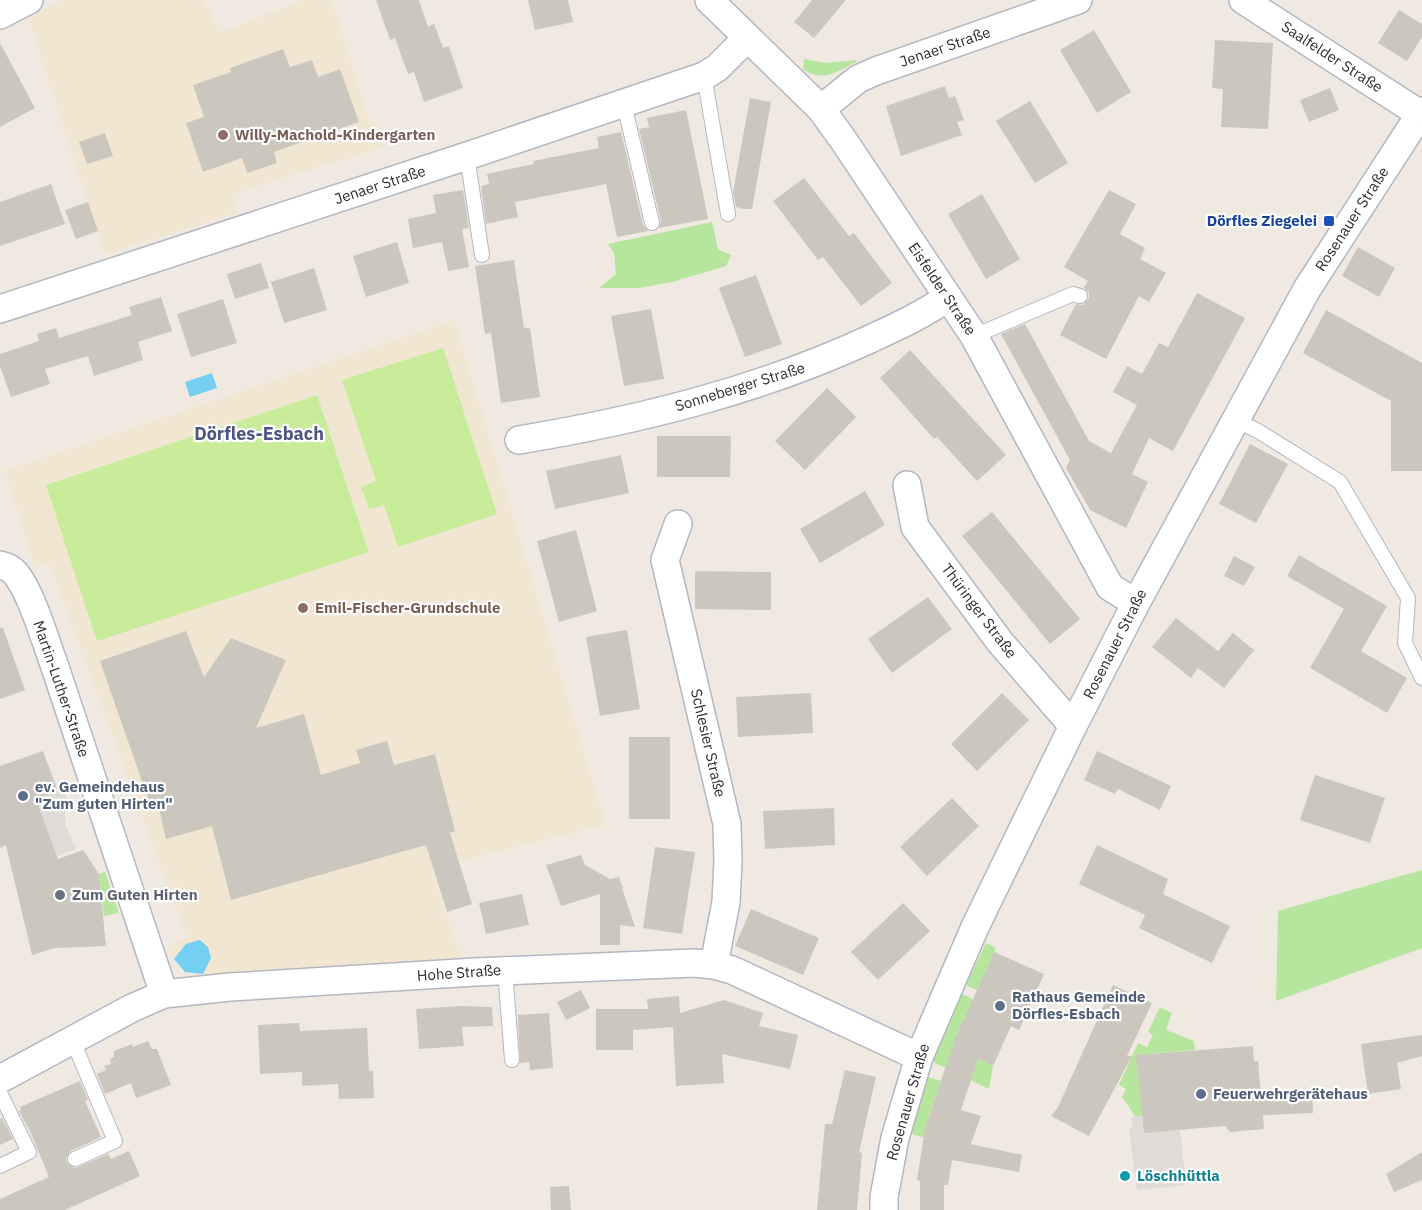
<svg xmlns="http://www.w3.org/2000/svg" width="1422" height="1210" font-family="'IBM Plex Sans',sans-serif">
<rect width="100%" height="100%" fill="#efe9e1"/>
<path fill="#f0e6d1" d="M62 0H204L220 33 302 0H332L370 123 374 122 383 147 232 194 237 213 105 254 28 18Z
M454 320 606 825 431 868 461 958 203 974 185 972 174 959 167 946 187 937 49 563 35 568 5 471Z"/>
<path fill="#b6e59e" d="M804 59 826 63 856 60V62C836 72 823 83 803 69Z
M712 222 718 249 731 255 726 266 672 282 639 288H599L616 274 614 253 608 244Z
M1422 870V948L1276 1001 1278 911Z
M105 872 119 913 104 916 99 874Z
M986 943 996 948 977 990 966 985Z
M962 994 973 999 952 1047 993 1066 989 1089 933 1062Z
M1160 1007 1172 1013 1166 1030 1194 1041 1195 1050 1149 1054 1142 1116H1135L1122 1097 1126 1089 1119 1085 1138 1043 1147 1047 1153 1035 1148 1032Z
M925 1076 941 1081 928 1118 975 1133 966 1150 912 1134Z"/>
<path fill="#c9ec9a" d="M443 348 497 514 398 547 384 505 369 509 361 487 376 481 342 380Z
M317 395 369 552 97 641 46 485Z"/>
<path fill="#dfdcd8" d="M66 789 65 824 76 849 24 867 36 800Z
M1135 1116H1142L1144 1133 1180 1130 1186 1185 1137 1190 1129 1128 1133 1127 1131 1118Z"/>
<path fill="#75cff0" d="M212 373 217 388 190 397 185 382Z
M200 940 208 947 211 958 203 974 185 972 174 959 186 944Z"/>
<path fill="#cbc7bf" d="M376 0H419L428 27 434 24 443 48 449 46 463 88 424 102 414 72 408 74 395 38 390 40Z
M528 0H568L573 22 535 30Z
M812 0H846L814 38 794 22Z
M1399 10 1422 24V37L1407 61 1378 43Z
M1094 30 1131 92 1097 113 1060 50Z
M1215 40 1273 43 1268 129 1221 127 1223 89 1212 88Z
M0 43 35 108 0 127Z
M283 49 290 67 312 60 318 77 340 69 359 122 274 152 277 163 247 173 242 158 203 172 186 123 204 117 193 85 231 72 230 68Z
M945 86 949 98 955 96 964 120 957 122 962 135 901 156 886 106Z
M1330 88 1339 110 1309 122 1300 100Z
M750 98 771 102 752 209H743L736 207 733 192Z
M1030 101 1068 163 1035 183 996 121Z
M686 110 708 219 659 228 661 221 639 129 649 127 647 118Z
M621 132 643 225 648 231 617 237 606 184 515 202 518 217 486 224 481 186 489 184 487 174 534 164 533 161 599 148 597 137Z
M105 133 113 156 87 164 79 142Z
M804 178 849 236 854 233 892 283 861 306 823 257 818 260 773 201Z
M51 184 65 224 0 246V202Z
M463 190 469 228 462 229 469 267 448 271 442 242 413 248 408 219 436 213 433 195Z
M1109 190 1136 204 1120 234 1145 248 1140 259 1166 273 1149 302 1139 296 1106 359 1060 335 1076 304 1083 305 1089 298V293L1084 288 1088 281 1064 267Z
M982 194 1020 259 986 279 948 214Z
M88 202 98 231 76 239 65 210Z
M397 242 409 283 366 297 353 256Z
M1358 247 1395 268 1379 297 1342 276Z
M514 260 524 328H530L540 397 501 403 491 333 485 334 475 266Z
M261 263 269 288 235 299 227 274Z
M314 268 327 310 284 323 271 282Z
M756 275 782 344 745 357 719 288Z
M1197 293 1245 318 1173 451 1149 438 1132 474 1148 482 1126 528 1090 510 1066 468 1070 460 1001 334 1025 324 1089 441 1111 453 1137 405 1113 392 1127 366 1142 374 1159 343 1168 347Z
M161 297 172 331 138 342 143 360 94 376 88 356 45 369 50 384 11 397 0 366V354L39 341 37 334 56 328 59 338 132 315 129 307Z
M223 299 237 343 191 357 177 314Z
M651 309 664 379 624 386 611 316Z
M1326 310 1422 363V471H1391V401L1303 353Z
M910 350 1006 455 977 481 937 437 934 439 880 378Z
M827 388 856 417 805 470 775 441Z
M657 436H731L730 477H657Z
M1250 444 1288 464 1256 523 1219 504Z
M621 455 629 493 555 509 546 471Z
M865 491 885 525 820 563 800 529Z
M992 512 1080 619 1050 644 962 536Z
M576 530 597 611 559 622 537 541Z
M1299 555 1387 606 1361 651 1407 678 1387 713 1310 668 1344 609 1287 576Z
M1234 556 1255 567 1244 586 1224 576Z
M695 571 771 572V610L695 609Z
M928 597 952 629 892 673 868 639Z
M1176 618 1218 651 1233 633 1254 650 1224 688 1198 668 1191 678 1152 647Z
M0 628H3L25 690 0 699Z
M627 630 640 709 600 716 586 637Z
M186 631 204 677 231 638 286 660 256 728 304 714 321 775 360 763 356 750 387 741 394 765 435 754 455 831 450 833 472 904 447 912 426 845 231 900 212 826 166 839 158 804 151 807 100 661Z
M811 693 813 733 738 737 736 697Z
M1002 693 1029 720 977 771 951 744Z
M629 737H670V819H629Z
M43 751 58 791 36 800 58 859 83 850 99 874 106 946 55 948 32 955 6 845 0 848V766Z
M1097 751 1171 786 1160 810 1118 789 1115 794 1084 780Z
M1315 775 1385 798 1370 843 1300 820Z
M952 798 979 826 927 876 900 847Z
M834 808 835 845 765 849 763 811Z
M1097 845 1168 879 1163 894 1230 926 1212 963 1139 928 1145 915 1079 884Z
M655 847 695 852 682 934 643 928Z
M581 855 585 865 610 879 619 877 622 886 624 887 622 888 635 927 620 925V945H600V894L561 906 546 865Z
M522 894 529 925 486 934 479 903Z
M903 903 930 931 878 980 851 952Z
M751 909 819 938 803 975 735 946Z
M994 952 1044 974 1019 1030 1011 1026 993 1066 978 1059 961 1110 981 1116 971 1144 1022 1155 1019 1172 952 1160 948 1185H944V1210H920V1181L917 1180 925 1128 955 1039Z
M1113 985 1152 1003 1127 1056H1132L1089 1136 1051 1116 1058 1107Z
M581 990 590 1008 566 1020 557 1002Z
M679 996 680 1013 724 1000 763 1013 759 1026 798 1035 790 1069 722 1054 724 1083 676 1086 673 1027 633 1030V1050H596V1009H648L647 999Z
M461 1006 492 1007 493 1026 462 1027 464 1046 419 1049 416 1009Z
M549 1013 553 1068 530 1070 529 1062 520 1063 518 1015Z
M299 1023 300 1031 367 1028 369 1071H373L374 1098 339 1099 338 1084 302 1086V1072L260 1074 258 1025Z
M1422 1035V1056L1397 1063 1401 1089 1368 1094 1361 1044Z
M148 1041 152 1049H157L171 1085 136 1098 131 1083 105 1094 97 1074 106 1070 104 1066 111 1064 110 1059 114 1057V1051L132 1044 133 1047Z
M1253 1046 1254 1061H1258L1261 1095 1312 1092 1313 1113 1263 1115 1264 1129 1230 1132 1225 1126 1144 1133 1136 1055Z
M845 1070 876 1077 859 1152 862 1153 857 1210H817L825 1124H832Z
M80 1081 88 1100 85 1101 101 1137 71 1151 66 1158 67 1163 74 1168 78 1167 108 1154 111 1159 129 1151 140 1176 65 1210H0V1199L49 1177 30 1131 19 1111 21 1110 20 1107Z
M2 1118 13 1139 0 1145V1119Z
M1422 1152V1180L1394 1192 1386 1174Z
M569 1186 571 1210H551L550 1187Z"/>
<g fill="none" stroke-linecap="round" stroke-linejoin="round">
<defs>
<path id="service" d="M704 76 728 214
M624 104 652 223
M467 156 482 255
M974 336 1073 294 1080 296
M1236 420 1258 431 1340 482 1408 598 1405 643 1422 678
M505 970 512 1060
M73 1041 115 1141 75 1159
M0 1093 29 1152 0 1166"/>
<path id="minor" d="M709 0 821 109 844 141 974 336 1110 587 1136 603
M1243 0 1420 114
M0 15 29 0
M821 109 858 79 876 71 1078 0
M0 309 467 156 704 76 717 68 747 38
M519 440C639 420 757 391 868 340 896 327 923 315 948 297
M907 485 915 527 1000 642 1073 726
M678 524 665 560 727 824 728 861 726 902 714 965
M0 565C4 566 10 568 13 571 30 587 46 643 55 667L164 994
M0 1079 132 1008 164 994 230 987 475 972 694 963 714 965 732 970 919 1057
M884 1210V1197L895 1138 919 1057 975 927 1073 726 1136 603 1307 289 1422 111"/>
</defs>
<use href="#service" stroke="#b4b7c1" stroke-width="16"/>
<use href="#minor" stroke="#b4b7c1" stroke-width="30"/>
<use href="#service" stroke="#fff" stroke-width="14"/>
<use href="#minor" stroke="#fff" stroke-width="27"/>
</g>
<g fill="#8d6e63" stroke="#fff" stroke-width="2">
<circle cx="223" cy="135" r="6"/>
<circle cx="303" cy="608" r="6"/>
</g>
<rect fill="#1a4fb4" stroke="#fff" stroke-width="2" x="1323" y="215" width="12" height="12" rx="3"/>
<g fill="#5c6f8a" stroke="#fff" stroke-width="2">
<circle cx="23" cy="796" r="6"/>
<circle cx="1000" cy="1006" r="6"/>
<circle cx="1201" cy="1094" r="6"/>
</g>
<circle fill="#6b7280" stroke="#fff" stroke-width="2" cx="60" cy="895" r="6"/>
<circle fill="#0f9aa8" stroke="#fff" stroke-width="2" cx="1125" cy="1176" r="6"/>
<g text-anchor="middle" stroke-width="4.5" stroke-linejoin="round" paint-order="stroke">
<g font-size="15" fill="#2e2e2e" stroke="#fff">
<text transform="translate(945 47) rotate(-19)" y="5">Jenaer Straße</text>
<text transform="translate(1332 57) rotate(33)" y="5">Saalfelder Straße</text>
<text transform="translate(380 185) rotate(-18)" y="5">Jenaer Straße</text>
<text transform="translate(1352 219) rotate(-57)" y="5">Rosenauer Straße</text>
<text transform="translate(942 289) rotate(56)" y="5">Eisfelder Straße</text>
<text transform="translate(740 387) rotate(-17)" y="5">Sonneberger Straße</text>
<text transform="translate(979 611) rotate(53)" y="5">Thüringer Straße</text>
<text transform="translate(1115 644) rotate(-63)" y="5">Rosenauer Straße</text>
<text transform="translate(61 689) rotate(71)" y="5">Martin-Luther-Straße</text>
<text transform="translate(708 743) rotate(77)" y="5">Schlesier Straße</text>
<text transform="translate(459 973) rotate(-4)" y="5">Hohe Straße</text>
<text transform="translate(908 1102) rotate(-74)" y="5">Rosenauer Straße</text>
</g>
<g font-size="15" font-weight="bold" fill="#785e54" stroke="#fff" text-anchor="start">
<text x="235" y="140">Willy-Machold-Kindergarten</text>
<text x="315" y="613">Emil-Fischer-Grundschule</text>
</g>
<g font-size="15" font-weight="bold" fill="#164399" stroke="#fff" text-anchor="end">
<text x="1317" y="226">Dörfles Ziegelei</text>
</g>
<g font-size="15" font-weight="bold" fill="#4e5e75" stroke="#fff" text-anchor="start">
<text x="35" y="792">ev. Gemeindehaus<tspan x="35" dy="17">"Zum guten Hirten"</tspan></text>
<text x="1012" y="1002">Rathaus Gemeinde<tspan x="1012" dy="17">Dörfles-Esbach</tspan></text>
<text x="1213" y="1099">Feuerwehrgerätehaus</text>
</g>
<g font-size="15" font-weight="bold" fill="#5b616d" stroke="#fff" text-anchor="start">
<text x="72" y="900">Zum Guten Hirten</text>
</g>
<g font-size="15" font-weight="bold" fill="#0d838f" stroke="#fff" text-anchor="start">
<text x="1137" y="1181">Löschhüttla</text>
</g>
<g font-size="18" font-weight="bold" fill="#4d5680" stroke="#fff">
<text x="259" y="440">Dörfles-Esbach</text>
</g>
</g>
</svg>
